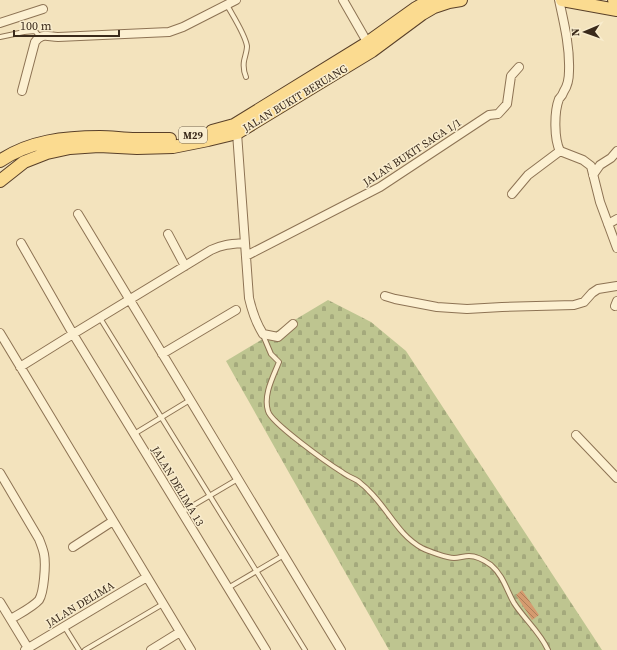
<svg xmlns="http://www.w3.org/2000/svg" width="617" height="650" font-family="'Source Serif 4',serif">
<defs>
<pattern id="cemetery-stones" width="16" height="16" patternUnits="userSpaceOnUse"><rect width="16" height="16" fill="#bec590"/><path d="M2 7V4a2 2 0 0 1 4 0v3zM10 15v-3a2 2 0 0 1 4 0v3z" fill="#a4a97c"/></pattern>
<pattern id="building-back-hatch" width="6" height="6" patternUnits="userSpaceOnUse"><rect width="6" height="6" fill="#d59b6f"/><path d="M-1 5l2 2M0 0l6 6M5-1l2 2" fill="none" stroke="#ae7f5a"/></pattern>
</defs>
<rect width="100%" height="100%" fill="#f3e3bd"/>
<path fill="url(#cemetery-stones)" d="M328 300 371 322 406 351 602 650H389L226 361Z"/>
<path fill="url(#building-back-hatch)" d="M522 590 539 615 532 620 516 595Z"/>
<g fill="none" stroke-linecap="round" stroke-linejoin="round">
<defs>
<path id="lane" d="M227 5C233 16 245 34 247 46 247 51 245 56 244 61 243 67 244 72 246 77
M0 37 24 32 35 31 40 37
M100 318 305 650
M263 335 271 354 279 362C273 377 263 395 268 411 271 423 329 464 342 472 347 476 353 478 358 481 361 484 366 487 369 491 388 509 398 535 422 548 428 551 447 558 454 558 459 558 464 556 469 556 477 556 484 560 491 565 503 575 507 591 514 603 525 620 540 632 548 650
M134 434 190 400
M182 512 238 479
M228 588 284 555
M64 626 79 650
M85 650 163 604"/>
<path id="street" d="M343 0 370 47
M559 0C564 23 570 47 569 71 569 78 568 85 564 91 563 94 561 97 559 99 554 112 554 139 560 151L583 160 591 166 600 202 617 248
M0 23 43 9
M22 91 35 42C42 32 48 37 58 37L169 32 183 27 236 0
M237 133 249 298C252 311 256 323 263 334L278 337 293 324
M593 175 600 165 611 158 617 151
M512 194 528 175 560 151
M78 214 341 650
M608 224 617 219
M168 234 185 266
M21 243 73 334 266 650
M246 256 380 187 489 115 498 114 507 104 511 76 519 67
M385 296 395 299 437 307 467 309 502 307 574 305 584 302 592 293 598 289 617 286
M615 306 617 301
M0 333 191 650
M162 354 236 310
M20 367 73 334 211 250C224 244 231 244 245 243
M576 435 617 478
M0 473 39 539C41 544 43 549 44 554 46 564 44 592 39 600 33 607 19 614 11 619
M73 547 113 521
M0 602 28 648
M25 650 147 577
M151 650 180 632"/>
<path id="primary" d="M562 0 617 10
M614 0H617
M212 131 234 125 367 43 416 8 430 0
M0 161C29 141 65 137 100 137 112 137 124 139 136 139 147 139 159 139 170 139
M0 181 24 162 47 153 70 148 99 146 137 148 173 147 208 140 237 133 372 51 422 14 434 7 449 2 461 0"/>
</defs>
<use href="#lane" stroke="#8d7354" stroke-width="6"/>
<use href="#street" stroke="#8d7354" stroke-width="10"/>
<use href="#primary" stroke="#594029" stroke-width="14"/>
<use href="#lane" stroke="#fcf0d1" stroke-width="4"/>
<use href="#street" stroke="#fcf0d1" stroke-width="8"/>
<use href="#primary" stroke="#fbdb90" stroke-width="12"/>
</g>
<g text-anchor="middle" stroke-width="3" stroke-linejoin="round" paint-order="stroke">
<rect fill="#f9edce" stroke="#736451" stroke-width="1" x="179" y="127" width="28" height="16" rx="3"/>
<g font-size="10" font-weight="bold" fill="#3a2a1b">
<text x="193" y="139">M29</text>
</g>
<g font-size="11" fill="#3a2a1b" stroke="#f9edce">
<text transform="translate(295 98) rotate(-31)" y="4">JALAN BUKIT BERUANG</text>
<text transform="translate(412 152) rotate(-33)" y="4">JALAN BUKIT SAGA 1/1</text>
<text transform="translate(178 486) rotate(59)" y="4">JALAN DELIMA 13</text>
<text transform="translate(80 604) rotate(-31)" y="4">JALAN DELIMA</text>
</g>
</g>
<g transform="translate(585 32) rotate(268)" stroke="#f9edce" stroke-width="3" paint-order="stroke">
<path d="M0-3L7 15L0 10L-7 15Z" fill="#3a2a1b"/>
<text y="-6" font-size="11" font-weight="bold" text-anchor="middle" fill="#3a2a1b">N</text>
</g>
<path d="M14 30v6h105v-6" fill="none" stroke="#3a2a1b" stroke-width="2"/>
<text x="20" y="30" font-size="12" fill="#3a2a1b" stroke="#f9edce" stroke-width="3" paint-order="stroke">100 m</text>
</svg>
